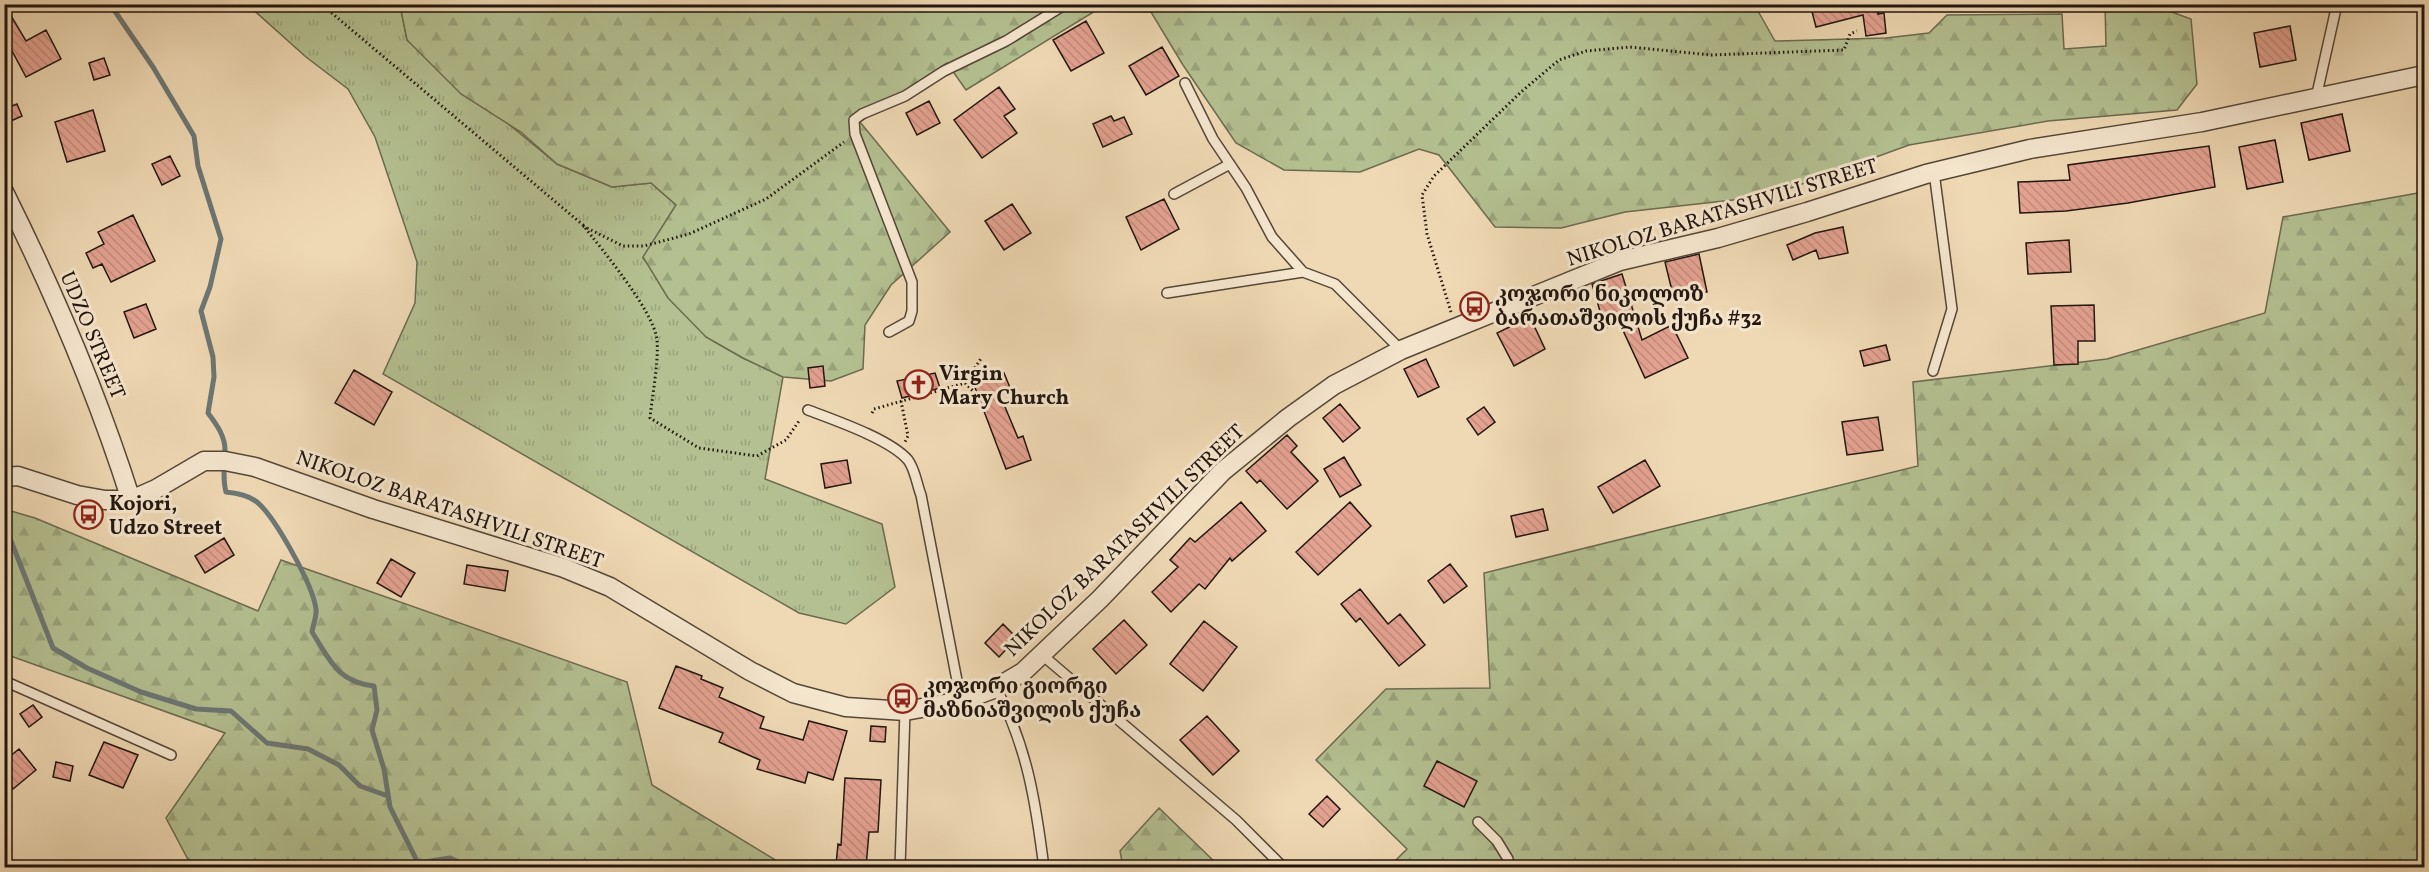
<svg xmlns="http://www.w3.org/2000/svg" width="2429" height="872" font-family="Vollkorn,'Noto Serif Georgian',serif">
<defs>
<pattern id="grass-tufts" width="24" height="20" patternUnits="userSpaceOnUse" patternTransform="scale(1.5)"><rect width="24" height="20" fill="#b4c091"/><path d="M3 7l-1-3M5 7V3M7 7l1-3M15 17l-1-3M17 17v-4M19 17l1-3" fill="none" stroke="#9aa47c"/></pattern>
<pattern id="forest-firs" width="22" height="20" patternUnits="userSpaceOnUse" patternTransform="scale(1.5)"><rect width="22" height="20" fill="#b4c091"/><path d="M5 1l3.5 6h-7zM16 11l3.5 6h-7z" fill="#9aa47c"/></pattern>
<pattern id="building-back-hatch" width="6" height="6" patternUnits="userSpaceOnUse" patternTransform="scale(1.5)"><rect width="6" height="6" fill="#e4a291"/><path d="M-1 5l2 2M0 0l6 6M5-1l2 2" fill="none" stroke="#c38b7c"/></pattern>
</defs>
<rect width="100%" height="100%" fill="#efd9b4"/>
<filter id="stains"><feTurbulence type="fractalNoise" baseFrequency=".00333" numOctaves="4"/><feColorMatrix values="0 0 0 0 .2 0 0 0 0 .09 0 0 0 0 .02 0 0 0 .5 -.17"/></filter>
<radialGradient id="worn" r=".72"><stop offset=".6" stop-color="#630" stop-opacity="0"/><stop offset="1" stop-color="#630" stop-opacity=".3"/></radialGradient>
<path fill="url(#grass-tufts)" stroke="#6b6b50" stroke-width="1.5" d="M248 5H400L407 40 557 164 612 187 651 183 676 205 643 258 706 337 743 358 783 377 765 479 882 524 895 587 846 624 799 613 383 374 415 303 417 262 375 137 348 89 306 57Z"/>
<path fill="url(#forest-firs)" stroke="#6b6b50" stroke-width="1.5" d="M1754 4 1775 41 1886 38 1929 33 1947 15 2062 14 2064 49 2106 46 2105 5 2150 4 2191 19 2197 84 2177 110 2048 121 1909 145 1769 196 1625 212 1561 228 1495 227 1439 155 1419 149 1360 172 1284 170 1236 143 1183 65 1151 12 1095 11 966 90 947 63 860 122 950 232 891 285 865 325 863 369 831 381 783 377 743 358 706 337 668 298 643 257 676 205 651 183 612 187 557 164 521 132 461 94 407 40 400 5Z
M2424 192V867H1389L1407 849 1316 760 1386 689 1490 688 1484 573 1918 466 1913 382 2107 359 2265 313 2283 217Z
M4 509 35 518 258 611 281 560 627 682 652 785 787 867H192L166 818 225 733 5 654Z
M1159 808 1220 867H1123L1120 851Z"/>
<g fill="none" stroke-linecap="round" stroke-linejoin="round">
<path stroke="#6c7774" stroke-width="5" d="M110 4 153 67 194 136 198 166 221 239 210 287 201 311 213 357 214 377 208 413C217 425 226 437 225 453 225 467 222 477 226 492 238 493 248 495 257 502 275 517 313 585 316 609 317 616 313 625 312 632 330 660 337 682 374 686L377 710 372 730 384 769 390 807 418 863 450 858 461 863 462 868
M4 523 53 648 87 668 141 692 196 709 231 711 267 743 308 749 339 765 360 786 388 796"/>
</g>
<path fill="url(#building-back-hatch)" stroke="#22160f" stroke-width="1.5" d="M4 4 26 41 46 30 61 59 26 77 4 36Z
M1810 4H1885L1886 10 1878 12V14L1884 13 1886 33 1866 36 1863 15 1816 27Z
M1086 21 1104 53 1071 71 1053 40Z
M2290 26 2296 60 2260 67 2254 33Z
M1162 47 1179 76 1146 95 1129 66Z
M104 58 110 75 94 80 89 63Z
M999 87 1015 109 1004 116 1017 133 982 158 954 120Z
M929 101 940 123 917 135 906 113Z
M17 104 22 116 4 124V109Z
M93 110 105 151 67 162 55 122Z
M2342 114 2350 151 2309 160 2301 123Z
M1111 116 1114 121 1124 117 1132 134 1103 147 1093 124Z
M2275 140 2283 182 2247 189 2239 147Z
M2209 146 2215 187 2128 203 2066 211 2020 213 2018 182 2070 180 2068 165Z
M170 156 180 176 162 185 152 164Z
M1164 199 1179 229 1141 250 1126 217Z
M1012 204 1031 233 1004 250 985 221Z
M133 215 155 261 111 282 102 264 93 268 86 253 104 244 98 232Z
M1843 227 1848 253 1819 259 1816 250 1793 260 1787 245 1815 233Z
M2069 240 2071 272 2028 274 2026 243Z
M1699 254 1707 292 1674 299 1665 262Z
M1622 274 1642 340 1672 325 1688 358 1645 378 1620 324 1605 328 1592 284Z
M146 304 156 329 134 338 124 312Z
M2094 305 2095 341H2078V364L2054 365 2051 306Z
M1530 317 1545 349 1514 366 1497 333Z
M1886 345 1890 360 1864 366 1860 351Z
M1426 359 1439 387 1418 397 1404 369Z
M823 366 825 386 810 388 808 368Z
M354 370 392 392 374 425 335 403Z
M935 373 940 388 902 398 897 381Z
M1004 373 1011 390 1000 395 1018 438 1023 436 1031 460 1006 469 974 385Z
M1340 404 1360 428 1343 442 1323 418Z
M1484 407 1495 422 1478 435 1467 419Z
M1878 417 1883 450 1847 455 1842 422Z
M1287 435 1297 446 1291 452 1318 481 1287 509 1260 480 1257 483 1246 471Z
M1344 457 1361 485 1340 497 1324 469Z
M847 460 851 483 825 488 821 464Z
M1645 460 1660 486 1613 513 1598 487Z
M1241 502 1266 531 1232 561 1230 558 1205 589 1199 584 1171 612 1152 592 1178 567 1170 560 1190 538 1195 542Z
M1350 502 1371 526 1318 575 1296 552Z
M1543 509 1548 530 1516 537 1511 516Z
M224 538 234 555 205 573 195 556Z
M391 559 415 573 401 597 377 583Z
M1450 564 1467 586 1444 603 1428 581Z
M467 565 508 571 505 591 464 584Z
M1360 589 1388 624 1400 614 1425 645 1399 666 1360 618 1356 622 1341 604Z
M1124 620 1147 645 1116 674 1093 649Z
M1204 621 1237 647 1203 691 1170 664Z
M1003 624 1017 638 999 657 985 643Z
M676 666 702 676 701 679 723 688 719 697 764 717 760 728 803 740 809 721 847 731 833 780 808 772 805 783 757 769 760 760 719 742 723 733 659 708Z
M33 705 42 717 29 727 20 714Z
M1207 716 1239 751 1213 775 1180 740Z
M871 726 886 727 885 742 870 741Z
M104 742 138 755 123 788 89 775Z
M19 749 36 770 13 789 4 779V761Z
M1437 761 1477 781 1464 807 1424 786Z
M56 762 73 766 70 781 53 777Z
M845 778 881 780 878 832H869L866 867 836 865 838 844 841 845Z
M1327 796 1340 809 1323 827 1309 814Z"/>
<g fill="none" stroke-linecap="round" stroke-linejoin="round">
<defs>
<path id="service" d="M1185 83 1213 139 1246 188 1272 237 1303 272
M2316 98 2337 4
M1174 194 1230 164
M1167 293 1303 272 1335 284 1401 350
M889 332 909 321 912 311V282L855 134 854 120 862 114 905 96 944 71 1006 41 1066 4
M1933 371 1952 309 1934 172
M808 410C834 420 890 439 908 460 915 469 917 485 921 495L961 701
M1041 654 1236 820 1284 868
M4 680 9 683 171 755
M996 688C1027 745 1036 804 1044 868
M1478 822 1497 841 1508 859 1506 868
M900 868 905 711"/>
<path id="minor" d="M4 192C54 292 97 393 131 500
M4 477 18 476 77 495 105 500H131L156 489 204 461H225L255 467 373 509 564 568 610 587 750 671 793 693 846 707 905 711 961 701 996 688 1023 672 1100 599 1223 471 1288 418 1334 385 1401 350 1620 261 1718 238 1807 212 1926 174 2030 149 2202 122 2424 75"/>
</defs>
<use href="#service" stroke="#554738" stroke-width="12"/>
<use href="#minor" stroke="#554738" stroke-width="21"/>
<path stroke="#22160f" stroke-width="3" stroke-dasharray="1.5 3" stroke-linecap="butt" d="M321 4 583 225C602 250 654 311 657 340 659 361 652 397 650 418L699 448 757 456 786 440 799 421
M583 226 623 246H644L689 234 766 199 844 142
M1451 312 1427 234 1422 195 1434 176 1521 92 1559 60 1586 51 1630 47 1711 55 1844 50 1850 34 1857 31
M965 383 978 396
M901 401 908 436 905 442
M872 413 874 409 965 383 982 357"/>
<use href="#service" stroke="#f5e6ce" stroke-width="9"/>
<use href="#minor" stroke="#f5e6ce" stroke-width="18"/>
</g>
<defs>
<symbol id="bus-ring" viewBox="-11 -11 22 22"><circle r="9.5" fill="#f5e6ce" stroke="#8f2418" stroke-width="1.5"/><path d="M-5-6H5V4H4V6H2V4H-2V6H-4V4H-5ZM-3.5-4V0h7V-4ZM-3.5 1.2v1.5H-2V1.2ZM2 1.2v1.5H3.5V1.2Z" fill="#8f2418"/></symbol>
<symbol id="church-ring" viewBox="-11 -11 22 22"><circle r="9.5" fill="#f5e6ce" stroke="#8f2418" stroke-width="1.5"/><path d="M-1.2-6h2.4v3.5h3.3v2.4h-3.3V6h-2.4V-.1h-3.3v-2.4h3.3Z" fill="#8f2418"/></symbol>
</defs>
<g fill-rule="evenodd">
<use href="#bus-ring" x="1458" y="290" width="33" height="33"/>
<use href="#church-ring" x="902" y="368" width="33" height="33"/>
<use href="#bus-ring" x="72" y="498" width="33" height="33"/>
<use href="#bus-ring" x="886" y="682" width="33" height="33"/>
</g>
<g text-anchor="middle" stroke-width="6" stroke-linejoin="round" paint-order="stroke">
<g font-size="21" fill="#22160f" stroke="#f5e6ce">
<text transform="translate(1722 212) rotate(-17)" y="7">NIKOLOZ BARATASHVILI STREET</text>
<text transform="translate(93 335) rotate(67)" y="7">UDZO STREET</text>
<text transform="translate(450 509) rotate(19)" y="7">NIKOLOZ BARATASHVILI STREET</text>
<text transform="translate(1124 540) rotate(-44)" y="7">NIKOLOZ BARATASHVILI STREET</text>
</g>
<g font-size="21" font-weight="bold" fill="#22160f" stroke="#f5e6ce" text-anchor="start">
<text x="1495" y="301">კოჯორი ნიკოლოზ<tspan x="1495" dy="24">ბარათაშვილის ქუჩა #32</tspan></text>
<text x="939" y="380">Virgin<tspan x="939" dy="24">Mary Church</tspan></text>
<text x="109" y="510">Kojori,<tspan x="109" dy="24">Udzo Street</tspan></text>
<text x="923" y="693">კოჯორი გიორგი<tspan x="923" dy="24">მაზნიაშვილის ქუჩა</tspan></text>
</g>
</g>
<rect width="2429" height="872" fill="none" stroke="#efd9b4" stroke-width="24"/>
<rect x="6" y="6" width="2417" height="860" fill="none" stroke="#22160f" stroke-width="3"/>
<rect x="12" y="12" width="2405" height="848" fill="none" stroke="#22160f" stroke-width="1.5"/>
<rect width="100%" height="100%" filter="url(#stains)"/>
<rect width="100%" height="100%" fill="url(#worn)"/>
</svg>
